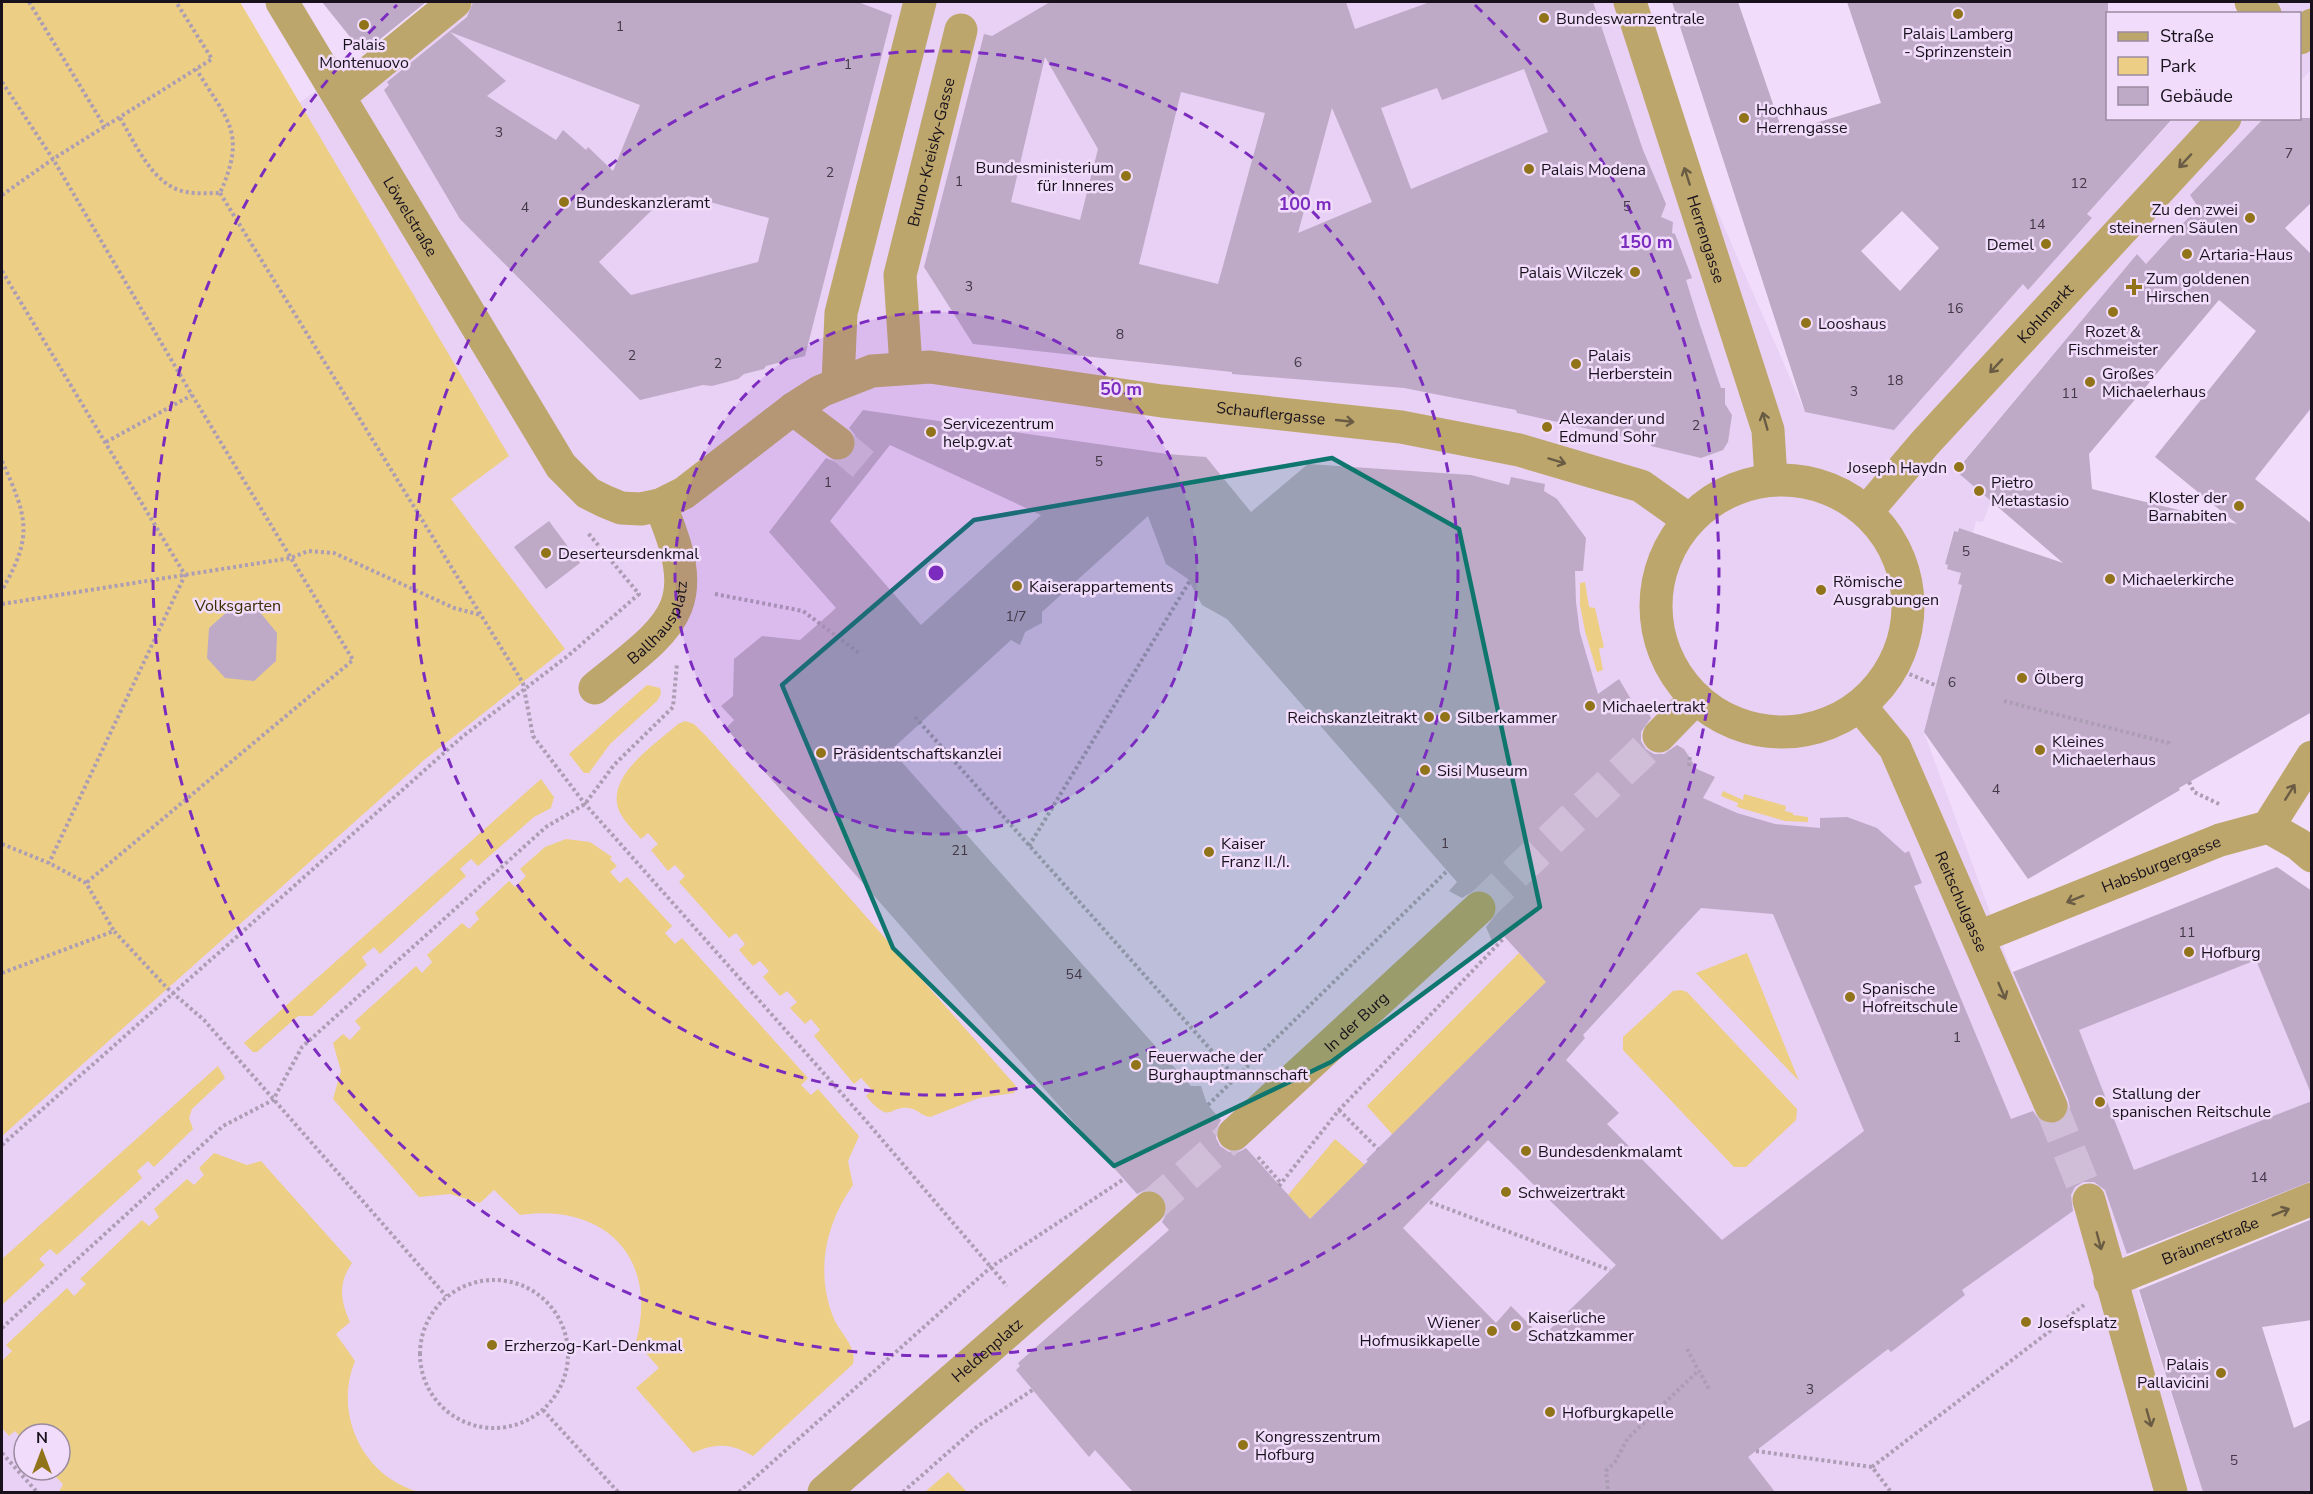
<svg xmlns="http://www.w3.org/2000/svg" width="2313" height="1494" font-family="'Nunito Sans',sans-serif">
<rect width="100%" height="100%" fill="#f1ddfb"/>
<path fill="#e9d0f5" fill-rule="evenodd" d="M2 2 298 104 435 2H1626L1805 412 1894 429 2023 284 2028 289 2092 219 2087 214 2173 119H2264L2190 195 2198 207 2146 264 2137 254 1956 470 1992 499 1983 522 1976 521 1973 533 1959 528 1958 532 1953 531 1945 564 1948 565V569L1961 573 1958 584 1962 585 1924 732 2012 972 2277 867 2311 891V1184L2126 1254 2203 1492H2ZM24 1434H60V1470H24Z
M2279 2H2311V70L2300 82V14H2268Z"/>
<path fill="#eccf84" d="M2 2H240L509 456 451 499 565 649 424 760 2 1136Z
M1585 582 1589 607 1595 608 1604 647 1599 649 1603 670 1597 672 1585 631 1580 605V583Z
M647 685 660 688 661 694 657 701 610 744 589 773H584L569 754Z
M685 721 694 724 708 738 1016 1086 1014 1093 979 1098 930 1117C922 1116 919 1111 913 1109 888 1102 893 1128 866 1096L872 1090 861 1078 854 1084 814 1036 820 1030 811 1019 805 1024 790 1008 797 1002 787 991 780 996 763 977 769 971 760 961 753 966 739 950 745 944 736 933 729 938 679 882 685 876 675 865 668 871 651 850 658 844 648 833 641 839C634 831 625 822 620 813 603 777 655 745 678 724Z
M541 779 554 797 551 808 534 817 478 866 471 859 460 869 466 876 380 954 374 947 362 957 367 965 312 1016H298L257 1052H253L244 1043Z
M1723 791 1743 800 1744 794 1786 806 1785 811 1793 813V815L1808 817V822L1785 821 1737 807 1738 803 1721 796Z
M566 839 590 842 612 857 610 859 617 866 610 872 620 883 627 877 672 926 665 933 675 944 682 938 808 1078 801 1085 811 1095 818 1089 859 1136 848 1161 853 1185C825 1225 815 1272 834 1319 841 1334 857 1347 853 1364L753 1456C731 1443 716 1443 693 1453L636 1388 659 1368 636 1342C659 1257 604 1203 520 1215L494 1190 480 1203 450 1194 419 1197 333 1099 341 1071 333 1043 343 1034 350 1040 361 1028 355 1021 416 966 422 973 432 962 427 955 462 923 469 929 479 919 475 913 509 881 515 887 526 876 520 869 545 847Z
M1519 953 1552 988 1539 989 1393 1135 1367 1106Z
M1747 953 1799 1081 1696 973Z
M1681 990 1687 992 1797 1109 1796 1120 1746 1167H1734L1623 1050V1037L1673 991Z
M218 1066 225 1078 192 1109 189 1118 193 1129 154 1167 148 1161 137 1171 142 1178 57 1255 50 1249 39 1259 45 1265 2 1305V1259Z
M1335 1139 1365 1165 1310 1219 1288 1195Z
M214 1153 247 1165 261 1161 352 1263C338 1283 340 1300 350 1322L336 1334 355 1361C333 1414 363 1477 419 1492H59L63 1484 54 1475 48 1480 39 1470H60V1434H24V1441L15 1431 9 1436 2 1428V1361L12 1351 6 1345 67 1288 74 1296 86 1284 80 1279 142 1220 149 1226 159 1217 154 1209 187 1179 194 1185 204 1175 199 1168Z
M948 1472 967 1492H925Z"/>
<path fill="#beaac7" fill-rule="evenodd" d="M322 2H426L363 53Z
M473 2H858L892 15 805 356 766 366 764 369 744 374 738 379 712 386 703 385 640 400 460 219 384 90 389 85 387 82 467 17ZM450 32 640 105 613 171 588 147 586 150 563 130 556 140 487 96 506 81ZM688 196 769 218 758 262 631 295 599 262 656 206 674 204Z
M1050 2H1346L1355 29 1430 2H1593L1643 150 1666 204 1661 217 1673 222 1672 233 1675 234 1692 278 1686 280 1699 322 1721 388H1725V404L1732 415 1728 442 1723 450 1701 458 1651 446V443L1517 413 1516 410 1404 388 1232 374V372L973 344 924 267 984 34 992 36ZM1045 57 1098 149 1080 220 1011 202ZM1524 69 1548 132 1411 189 1381 108 1437 88 1442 100ZM1181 92 1265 113 1218 284 1139 264ZM1332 108 1372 202 1298 233Z
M1672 2H1738L1783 133 1881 103 1847 2H2108V118H2173L2087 214 2092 218 2028 290 2023 284 1894 430 1805 412ZM1902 211 1939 248 1900 291 1861 251Z
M2264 118H2312V202L2285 228 2312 255V407L2255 479 2312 524V712L2179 788 2180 790 2028 879 1924 732 1962 585 1958 584 1961 573 1947 569 1948 565 1945 564 1954 531 1958 532 1959 528 2063 563 1956 471 2137 254 2146 264 2198 207 2190 195ZM2219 300 2256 331 2155 457 2237 524 2092 489 2089 454Z
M863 410 1167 454 1206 457 1251 512 1308 464 1471 475 1509 485 1511 477 1545 484 1544 491 1557 499 1586 538 1583 571H1575L1576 602 1580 633 1598 694 1619 679 1632 701 1647 710 1651 718 1641 732V741L1646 749 1654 754H1664L1677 745 1684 749 1697 769 1715 777 1703 798 1737 813 1775 824 1820 828V818L1847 817 1877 828 1905 853 1909 851 1922 883 1914 886 2011 1119 2033 1111 2040 1121 2049 1125 2058 1123 2066 1117 2070 1108 2068 1099 2013 972 2277 867 2312 891V1096L2256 960 2079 1030 2134 1170 2312 1101V1181L2127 1254 2105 1190 2094 1182H2083L2075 1187 2071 1195 2073 1211 1962 1290 1965 1295 1891 1352 1888 1349 1748 1457 1775 1492H1133L1095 1450 1089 1457 1016 1370 1020 1366 1018 1363 1169 1230 1162 1222 1167 1213V1205L1163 1196 1154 1190H1145L1137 1194 726 728 734 720 721 706 733 696 734 659 762 636 800 640 836 608 769 532 826 458 836 462 846 460 853 455 857 445 855 435 849 428ZM890 445 1041 515 921 625 830 521ZM1148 516 1166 564 1188 579 1202 605 1227 619 1457 882 1449 891 1462 898 1475 890H1485L1493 896 1497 903V913L1486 927 1492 941 1502 934 1546 982 1366 1160 1368 1161 1310 1219 1246 1148 1239 1152H1229L1220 1146 1216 1138V1129L1221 1120 1207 1104 1201 1086H1191L891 750 1011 640 1020 645 1025 632 1042 623V612ZM1701 908 1773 914 1864 1131 1722 1240 1607 1124 1619 1113 1566 1060 1585 1038 1583 1035ZM1488 1140 1616 1265 1542 1337 1511 1306 1496 1323 1403 1228Z
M549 521 580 563 546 589 514 547Z
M229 610 259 611 277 633 276 661 254 681 225 678 207 658 209 628Z
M2312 1219V1320L2262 1327 2294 1428 2312 1419V1492H2203L2139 1290Z"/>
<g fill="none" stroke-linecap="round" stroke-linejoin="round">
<path stroke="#d0bed9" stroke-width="33" stroke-dasharray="33 16" stroke-linecap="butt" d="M838 443 870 470
M1479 908 1659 736
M2051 1106 2089 1200
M1149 1208 1234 1134"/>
<path stroke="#ad9db4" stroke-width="4" stroke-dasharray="3 3" stroke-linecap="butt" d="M29 2 105 127
M2 82 53 159 192 395 353 660 86 883
M120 118C136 144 153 187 187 192 197 194 209 193 220 193 247 133 228 121 196 69
M220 193 523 683 533 736 585 804 867 1122 1007 1286
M2 195 53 159 212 59 176 2
M2 271 185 575 49 863
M106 442 192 395
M2 461C27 517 34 535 2 590
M715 594 803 611 859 653
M2 604 291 558 308 551 334 553 454 608 481 615
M1893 667 1935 685
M2004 701 2169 743 2171 746
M1631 706 1640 705
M915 717 1236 1078
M1689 766 1690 754
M2189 782 2194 792 2221 805
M2 844 49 863 86 883 114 931
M1029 846 1191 579
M2 973 114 931 167 988 204 1020 446 1296
M1208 1105 1447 871
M1339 1110 1378 1149
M2 1145 462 737 569 655 639 594 588 533
M1258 1157 1281 1183
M1279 1186 1339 1110 1504 938
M1430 1202 1610 1270
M420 1354a74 74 0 1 1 148 0a74 74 0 1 1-148 0Z
M2 1328 223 1126 273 1100 302 1047 546 827 585 804 614 765 673 707 677 664
M1687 1349 1710 1391
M543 1410 618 1492
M1756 1451 1872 1467 1891 1492
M2 1453 37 1492
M1872 1467 2084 1305
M1608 1489 1606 1471 1615 1462 1628 1438 1699 1370
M739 1492 991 1267 1124 1179
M903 1492 978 1426 1034 1389"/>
<g stroke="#bda66c" stroke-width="33">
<path id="s1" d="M282 2 561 466 588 493 604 501 621 508 641 509 660 505 684 493 793 409 821 391 872 371 930 367 1162 401 1401 427 1519 450 1641 486 1689 520"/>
<path id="s2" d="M1630 2 1768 430 1771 479"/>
<path d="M2251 2 2265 14"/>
<path d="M2300 38 2312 25"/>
<path d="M340 96 455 2"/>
<path id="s3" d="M906 367 900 275 961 30"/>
<path d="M838 383 841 313 920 2"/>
<path d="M793 409 838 443"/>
<circle cx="1782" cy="606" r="126"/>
<path id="s4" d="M1867 511 1925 443 2225 118"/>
<path id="s5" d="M595 688C674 624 705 609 660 505"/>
<path id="s6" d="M1860 706 1895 748 2051 1106"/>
<path d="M1659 736 1696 698"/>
<path d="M2268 827 2298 844 2312 856"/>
<path id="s7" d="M1979 937 2220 840 2268 827 2312 757"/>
<path id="s8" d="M1234 1134 1479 908"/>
<path d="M2089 1200 2171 1492"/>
<path id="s9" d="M2110 1281 2312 1199"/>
<path id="s10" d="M824 1492 1149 1208"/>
</g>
</g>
<defs><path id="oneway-shaft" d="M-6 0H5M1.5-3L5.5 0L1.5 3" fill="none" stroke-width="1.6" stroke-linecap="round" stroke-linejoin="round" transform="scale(1.5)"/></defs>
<g stroke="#6a5c44">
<use href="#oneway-shaft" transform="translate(2185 161) rotate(133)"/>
<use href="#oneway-shaft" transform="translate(1687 176) rotate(-108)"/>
<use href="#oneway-shaft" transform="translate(1996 366) rotate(133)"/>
<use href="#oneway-shaft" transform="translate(1345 421) rotate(6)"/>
<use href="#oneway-shaft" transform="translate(1765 421) rotate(-106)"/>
<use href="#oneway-shaft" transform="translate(1557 461) rotate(17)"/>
<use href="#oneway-shaft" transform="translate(2290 792) rotate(-58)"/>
<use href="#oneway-shaft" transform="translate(2075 899) rotate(158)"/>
<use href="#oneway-shaft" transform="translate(2002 991) rotate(67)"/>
<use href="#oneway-shaft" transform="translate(2281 1212) rotate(-22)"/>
<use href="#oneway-shaft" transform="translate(2099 1241) rotate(75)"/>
<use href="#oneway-shaft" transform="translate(2149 1418) rotate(74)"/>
</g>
<path fill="#0f766e" fill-opacity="0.2" stroke="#0f766e" stroke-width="4.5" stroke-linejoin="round" d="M1332 458 1459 529 1540 907 1331 1062 1114 1166 893 948 782 685 974 520Z"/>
<circle cx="936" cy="573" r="261" fill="#7b2cbf" fill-opacity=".12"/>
<g fill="none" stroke="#7b2cbf" stroke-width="3" stroke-dasharray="10 8">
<circle cx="936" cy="573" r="261"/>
<circle cx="936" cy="573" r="522"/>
<path d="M1475 5A783 783 0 1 1 397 5"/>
</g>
<g fill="#91741a" stroke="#f1ddfb" stroke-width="2">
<circle cx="1958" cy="14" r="6"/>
<circle cx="1544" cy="18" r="6"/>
<circle cx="364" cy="25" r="6"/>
<circle cx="1744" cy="118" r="6"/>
<circle cx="1529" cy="169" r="6"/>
<circle cx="1126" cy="176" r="6"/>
<circle cx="564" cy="202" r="6"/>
<circle cx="2250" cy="218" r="6"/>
<circle cx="2046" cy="244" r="6"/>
<circle cx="2187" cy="254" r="6"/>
<circle cx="1635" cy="272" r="6"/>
<path d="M2131 278h6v6h6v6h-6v6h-6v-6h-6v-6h6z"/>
<circle cx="2113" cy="312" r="6"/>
<circle cx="1806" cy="323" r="6"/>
<circle cx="1576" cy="364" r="6"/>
<circle cx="2090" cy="382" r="6"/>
<circle cx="1547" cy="427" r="6"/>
<circle cx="931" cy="432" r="6"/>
<circle cx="1959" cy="467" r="6"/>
<circle cx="1979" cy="491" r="6"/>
<circle cx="2239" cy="506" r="6"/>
<circle cx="546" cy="553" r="6"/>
<circle cx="2110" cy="579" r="6"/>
<circle cx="1017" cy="586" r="6"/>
<circle cx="1821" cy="590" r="6"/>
<circle cx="2022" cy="678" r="6"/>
<circle cx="1590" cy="706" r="6"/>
<circle cx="1429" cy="717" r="6"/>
<circle cx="1445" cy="717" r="6"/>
<circle cx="2040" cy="750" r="6"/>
<circle cx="821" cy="753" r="6"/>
<circle cx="1425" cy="770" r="6"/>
<circle cx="1209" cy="852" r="6"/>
<circle cx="2189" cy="952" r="6"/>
<circle cx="1850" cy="997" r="6"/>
<circle cx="1136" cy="1065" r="6"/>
<circle cx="2100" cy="1102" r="6"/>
<circle cx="1526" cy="1151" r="6"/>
<circle cx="1506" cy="1192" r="6"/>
<circle cx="2026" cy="1322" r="6"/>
<circle cx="1516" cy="1326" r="6"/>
<circle cx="1492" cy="1331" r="6"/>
<circle cx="492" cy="1345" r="6"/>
<circle cx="2221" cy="1373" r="6"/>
<circle cx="1550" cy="1412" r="6"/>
<circle cx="1243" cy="1445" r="6"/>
</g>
<g text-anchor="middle" stroke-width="5" stroke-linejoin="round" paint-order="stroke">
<g font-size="14" fill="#423746">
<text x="620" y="31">1</text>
<text x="848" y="69">1</text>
<text x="499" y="137">3</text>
<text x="2289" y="158">7</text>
<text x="830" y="177">2</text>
<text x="959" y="186">1</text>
<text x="2079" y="188">12</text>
<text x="1627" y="211">5</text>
<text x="525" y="212">4</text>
<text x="2037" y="229">14</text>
<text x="969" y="291">3</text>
<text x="1955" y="313">16</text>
<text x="1120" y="339">8</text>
<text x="632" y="360">2</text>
<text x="1298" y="367">6</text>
<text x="718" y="368">2</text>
<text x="1895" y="385">18</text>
<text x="1854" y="396">3</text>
<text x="2070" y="398">11</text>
<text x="1696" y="430">2</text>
<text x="1099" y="466">5</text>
<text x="828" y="487">1</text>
<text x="1966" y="556">5</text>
<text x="1016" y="621">1/7</text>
<text x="1952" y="687">6</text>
<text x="1996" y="794">4</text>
<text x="1445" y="848">1</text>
<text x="960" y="855">21</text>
<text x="2187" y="937">11</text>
<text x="1074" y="979">54</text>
<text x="1957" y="1042">1</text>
<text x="2259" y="1182">14</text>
<text x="1810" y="1394">3</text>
<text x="2234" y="1465">5</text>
</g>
<g font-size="16" fill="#18111b" stroke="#f1ddfb" text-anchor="start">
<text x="1556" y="24">Bundeswarnzentrale</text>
<text x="1958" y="39" text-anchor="middle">Palais Lamberg<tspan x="1958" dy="18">- Sprinzenstein</tspan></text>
<text x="364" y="50" text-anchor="middle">Palais<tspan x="364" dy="18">Montenuovo</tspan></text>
<text x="1756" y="115">Hochhaus<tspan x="1756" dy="18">Herrengasse</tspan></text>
<text x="1114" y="173" text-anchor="end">Bundesministerium<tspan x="1114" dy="18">für Inneres</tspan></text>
<text x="1541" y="175">Palais Modena</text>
<text x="576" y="208">Bundeskanzleramt</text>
<text x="2238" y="215" text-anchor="end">Zu den zwei<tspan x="2238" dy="18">steinernen Säulen</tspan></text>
<text x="2034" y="250" text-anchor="end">Demel</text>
<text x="2199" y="260">Artaria-Haus</text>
<text x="1623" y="278" text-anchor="end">Palais Wilczek</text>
<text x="2146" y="284">Zum goldenen<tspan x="2146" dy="18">Hirschen</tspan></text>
<text x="1818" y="329">Looshaus</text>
<text x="2113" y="337" text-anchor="middle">Rozet &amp;<tspan x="2113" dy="18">Fischmeister</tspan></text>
<text x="1588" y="361">Palais<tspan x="1588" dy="18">Herberstein</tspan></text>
<text x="2102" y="379">Großes<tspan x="2102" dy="18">Michaelerhaus</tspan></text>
<text x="1559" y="424">Alexander und<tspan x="1559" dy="18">Edmund Sohr</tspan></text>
<text x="943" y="429">Servicezentrum<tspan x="943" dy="18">help.gv.at</tspan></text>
<text x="1947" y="473" text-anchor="end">Joseph Haydn</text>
<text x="1991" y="488">Pietro<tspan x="1991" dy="18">Metastasio</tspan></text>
<text x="2227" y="503" text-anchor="end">Kloster der<tspan x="2227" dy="18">Barnabiten</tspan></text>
<text x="558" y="559">Deserteursdenkmal</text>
<text x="2122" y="585">Michaelerkirche</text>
<text x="1833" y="587">Römische<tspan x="1833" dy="18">Ausgrabungen</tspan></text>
<text x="1029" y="592">Kaiserappartements</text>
<text x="2034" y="684">Ölberg</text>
<text x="1602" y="712">Michaelertrakt</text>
<text x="1417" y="723" text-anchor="end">Reichskanzleitrakt</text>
<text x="1457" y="723">Silberkammer</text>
<text x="2052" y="747">Kleines<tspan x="2052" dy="18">Michaelerhaus</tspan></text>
<text x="833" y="759">Präsidentschaftskanzlei</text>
<text x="1437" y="776">Sisi Museum</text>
<text x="1221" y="849">Kaiser<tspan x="1221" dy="18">Franz II./I.</tspan></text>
<text x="2201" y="958">Hofburg</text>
<text x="1862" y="994">Spanische<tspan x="1862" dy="18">Hofreitschule</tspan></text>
<text x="1148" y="1062">Feuerwache der<tspan x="1148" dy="18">Burghauptmannschaft</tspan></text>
<text x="2112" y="1099">Stallung der<tspan x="2112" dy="18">spanischen Reitschule</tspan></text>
<text x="1538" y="1157">Bundesdenkmalamt</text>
<text x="1518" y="1198">Schweizertrakt</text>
<text x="1528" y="1323">Kaiserliche<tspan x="1528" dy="18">Schatzkammer</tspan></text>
<text x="1480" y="1328" text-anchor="end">Wiener<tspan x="1480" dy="18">Hofmusikkapelle</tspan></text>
<text x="2038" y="1328">Josefsplatz</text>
<text x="504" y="1351">Erzherzog-Karl-Denkmal</text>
<text x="2209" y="1370" text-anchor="end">Palais<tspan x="2209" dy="18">Pallavicini</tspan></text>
<text x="1562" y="1418">Hofburgkapelle</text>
<text x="1255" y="1442">Kongresszentrum<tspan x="1255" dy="18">Hofburg</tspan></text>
</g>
<g font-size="16" fill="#18111b" stroke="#f1ddfb">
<text dy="6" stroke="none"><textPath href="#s3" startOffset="219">Bruno-Kreisky-Gasse</textPath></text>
<text dy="6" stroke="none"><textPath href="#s1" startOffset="250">Löwelstraße</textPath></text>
<text dy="6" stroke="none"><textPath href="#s2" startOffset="249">Herrengasse</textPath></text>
<text dy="6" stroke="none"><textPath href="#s4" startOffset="266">Kohlmarkt</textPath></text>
<text dy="6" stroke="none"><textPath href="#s1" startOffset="1310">Schauflergasse</textPath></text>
<text dy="6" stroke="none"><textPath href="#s5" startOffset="93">Ballhausplatz</textPath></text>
<text dy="6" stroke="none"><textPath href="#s7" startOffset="196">Habsburgergasse</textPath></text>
<text dy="6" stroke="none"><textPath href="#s6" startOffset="222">Reitschulgasse</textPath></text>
<text dy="6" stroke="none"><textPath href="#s8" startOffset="166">In der Burg</textPath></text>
<text dy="6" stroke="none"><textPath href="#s9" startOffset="108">Bräunerstraße</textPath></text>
<text dy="6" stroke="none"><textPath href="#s10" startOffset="216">Heldenplatz</textPath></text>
</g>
<g font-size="16" fill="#3b2d02" stroke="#f1ddfb">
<text x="238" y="611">Volksgarten</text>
</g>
</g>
<circle cx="936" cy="573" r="9" fill="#7b2cbf" stroke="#f1ddfb" stroke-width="3"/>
<g font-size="18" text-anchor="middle" font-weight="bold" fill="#7b2cbf" stroke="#f1ddfb" stroke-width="5" stroke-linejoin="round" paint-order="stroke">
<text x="1305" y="210">100 m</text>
<text x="1646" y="248">150 m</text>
<text x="1121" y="395">50 m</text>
</g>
<rect width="2313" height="1494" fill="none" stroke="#18111b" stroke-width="6"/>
<rect x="2106" y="12" width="195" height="108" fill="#f1ddfb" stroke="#9a8ba1" stroke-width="1.5"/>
<rect x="2118" y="32" width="30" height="9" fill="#bda66c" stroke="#9a8ba1" stroke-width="1.5"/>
<text x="2160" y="42" font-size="18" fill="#18111b">Straße</text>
<rect x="2118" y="57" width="30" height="18" fill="#eccf84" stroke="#9a8ba1" stroke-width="1.5"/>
<text x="2160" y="72" font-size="18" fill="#18111b">Park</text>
<rect x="2118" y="87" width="30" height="18" fill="#beaac7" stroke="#9a8ba1" stroke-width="1.5"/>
<text x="2160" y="102" font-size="18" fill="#18111b">Gebäude</text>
<g transform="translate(42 1452)"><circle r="28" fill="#f1ddfb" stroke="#9a8ba1" stroke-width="1.5"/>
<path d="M0-4.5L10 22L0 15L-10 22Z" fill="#91741a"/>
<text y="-9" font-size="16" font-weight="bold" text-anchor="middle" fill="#18111b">N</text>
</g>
</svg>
